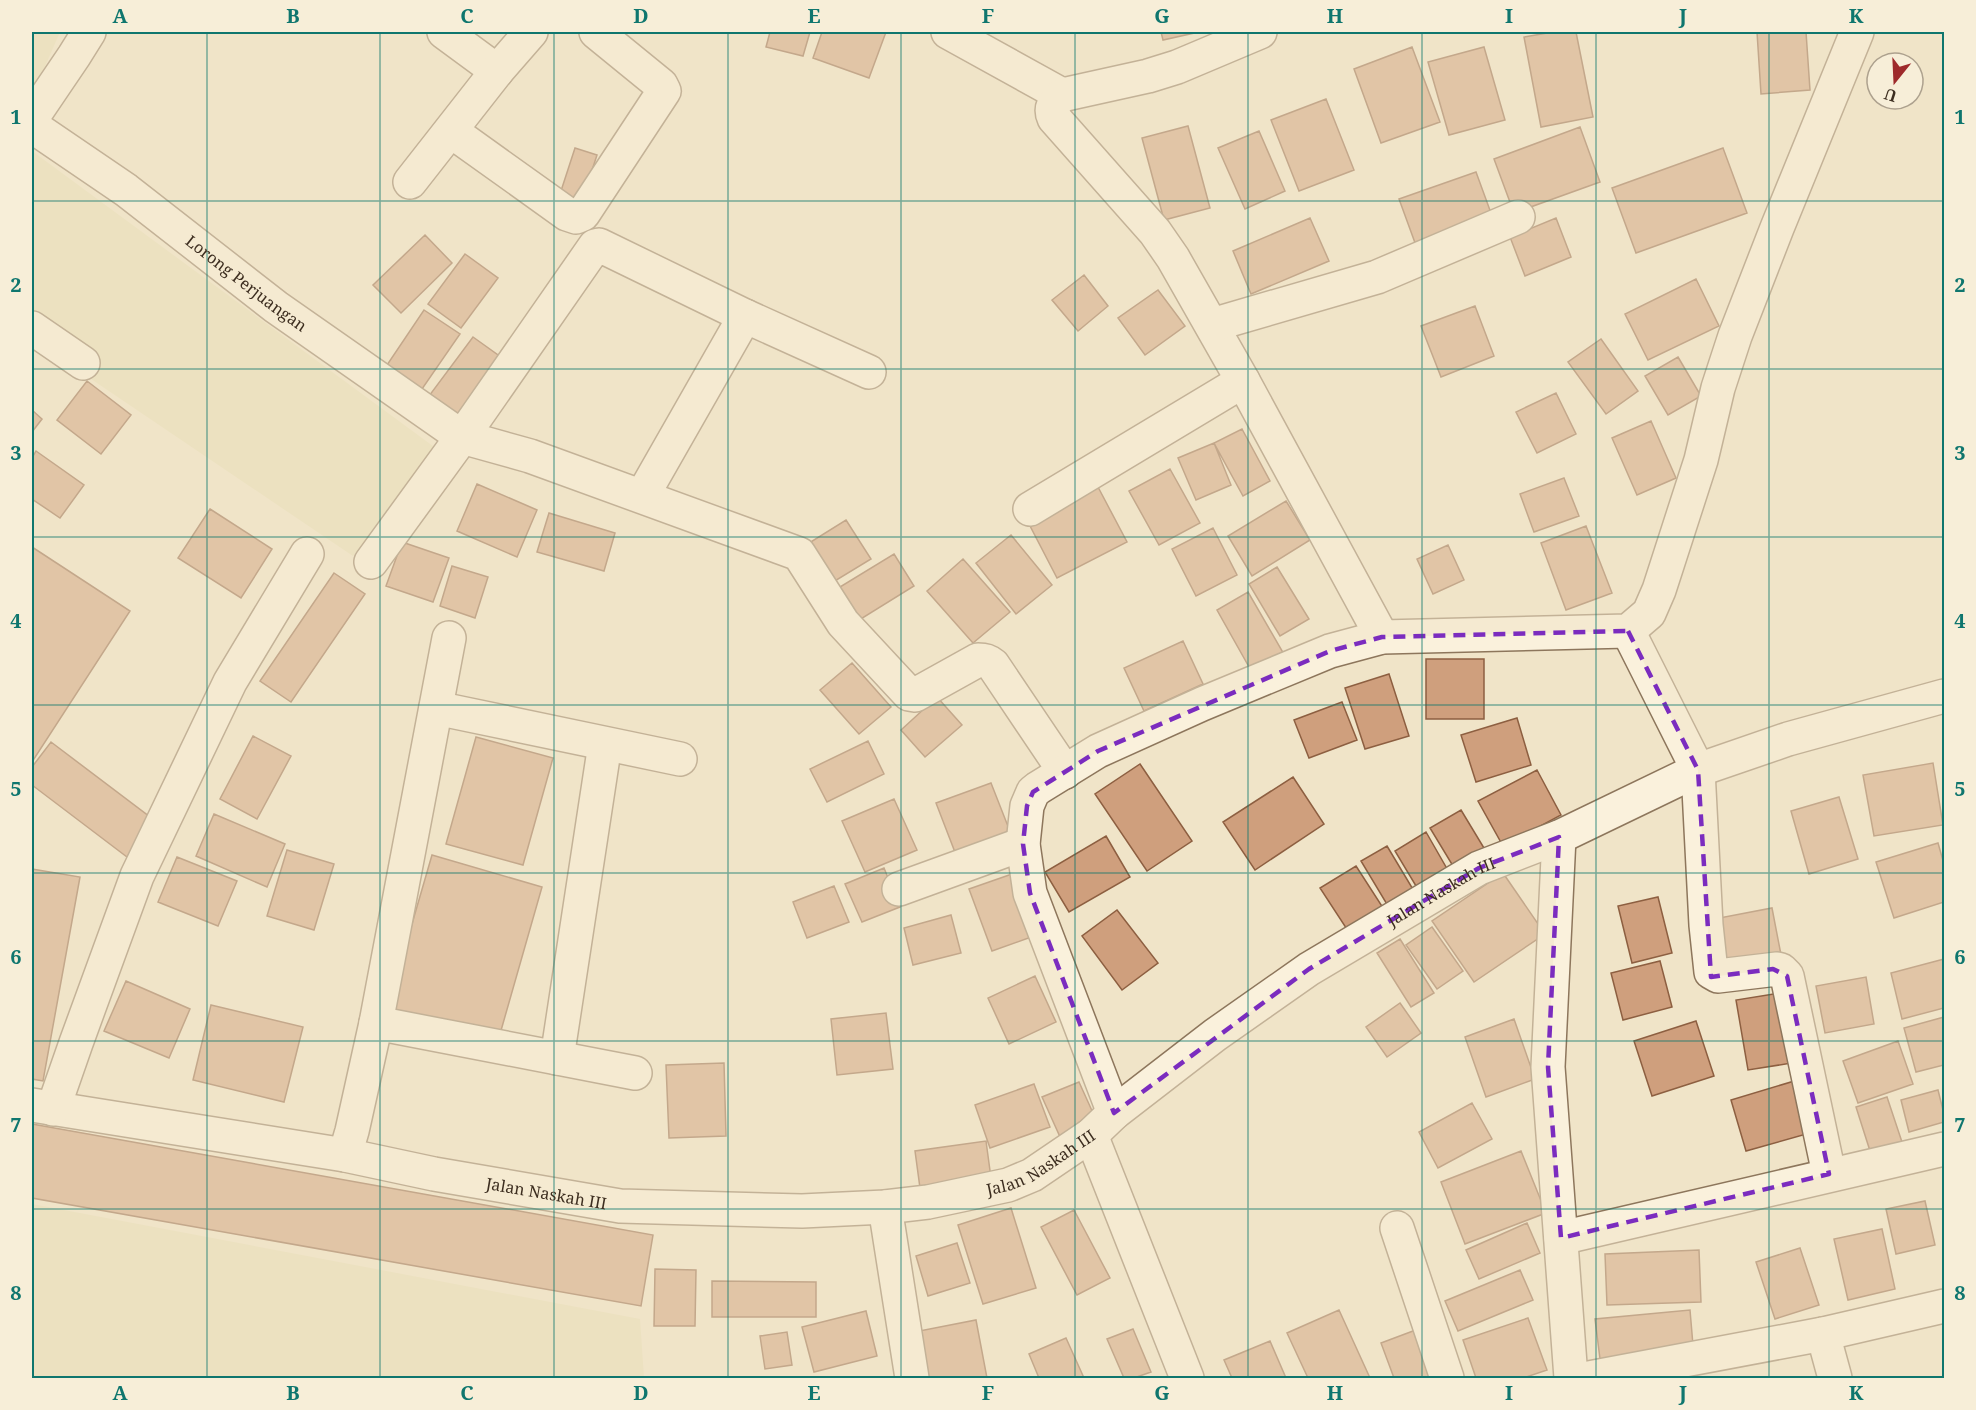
<svg xmlns="http://www.w3.org/2000/svg" width="1976" height="1410" font-family="'Noto Serif',serif">
<rect width="100%" height="100%" fill="#f0e4c8"/>
<path fill="#e6deb5" d="M32 32H60L32 96Z
M32 151 441 452 353 556 32 339Z
M32 1204 640 1319 644 1378H32Z"/>
<path fill="#cf9f7d" stroke="#8d5f41" stroke-width="1.5" d="M770 32H810L803 56 766 47Z
M822 32H886L869 78 813 58Z
M1161 32H1199L1163 40Z
M1553 32H1576L1593 117 1541 127 1524 37Z
M1757 32H1806L1810 90 1761 94Z
M1412 47 1440 122 1381 143 1354 69Z
M1484 47 1505 120 1449 135 1428 62Z
M1326 99 1354 170 1299 191 1271 120Z
M1188 126 1210 208 1164 220 1142 138Z
M1580 127 1600 182 1514 213 1494 159Z
M1259 131 1285 191 1245 209 1218 148Z
M575 148 597 155 581 204 559 197Z
M1723 148 1747 213 1636 253 1612 188Z
M1476 172 1495 224 1418 251 1399 199Z
M1310 218 1329 261 1251 294 1233 251Z
M1556 218 1571 257 1525 276 1510 237Z
M425 235 452 263 401 313 373 285Z
M465 254 498 278 461 328 428 304Z
M1084 275 1108 306 1078 331 1052 300Z
M1696 279 1719 326 1648 360 1625 314Z
M1158 290 1185 326 1145 355 1118 318Z
M1475 306 1494 356 1441 377 1421 326Z
M424 310 460 334 422 389 387 365Z
M473 337 505 360 458 424 426 400Z
M1601 339 1638 391 1606 414 1568 362Z
M1678 357 1701 396 1668 415 1645 376Z
M87 381 131 415 101 454 57 420Z
M1556 393 1576 434 1537 453 1516 412Z
M32 410 42 419 32 432Z
M1651 421 1676 478 1637 495 1612 438Z
M1242 429 1270 481 1243 496 1214 443Z
M1214 443 1231 485 1196 500 1178 458Z
M36 451 84 485 60 518 32 499V458Z
M1170 469 1200 523 1159 545 1129 491Z
M1564 478 1579 516 1534 532 1520 494Z
M477 484 537 510 517 557 457 531Z
M1098 487 1127 542 1057 578 1028 522Z
M1286 501 1310 540 1252 576 1228 536Z
M210 509 272 549 241 598 178 558Z
M549 513 615 533 604 571 537 552Z
M846 520 871 559 825 587 801 548Z
M1586 526 1612 593 1566 610 1541 543Z
M1213 528 1237 575 1196 596 1172 549Z
M1011 535 1052 585 1016 614 976 563Z
M402 542 449 558 433 602 386 586Z
M1448 545 1464 580 1433 594 1417 559Z
M32 547 130 611 32 762Z
M894 554 914 586 856 622 835 590Z
M963 559 1010 612 973 643 927 591Z
M452 566 488 577 475 618 440 606Z
M1277 567 1309 619 1280 636 1249 584Z
M334 573 365 594 291 702 260 681Z
M1248 592 1285 656 1253 674 1217 610Z
M1183 641 1203 684 1144 711 1124 668Z
M1426 659H1484V719H1426Z
M852 663 891 707 859 734 820 690Z
M1389 674 1409 736 1365 749 1345 688Z
M937 697 962 725 925 757 901 730Z
M1342 702 1357 740 1309 758 1294 720Z
M1517 718 1531 765 1476 782 1461 735Z
M253 736 291 756 257 819 220 799Z
M476 737 553 758 523 865 446 844Z
M868 741 884 774 827 802 810 769Z
M51 742 154 820 127 857 32 785V767Z
M1933 763 1943 825 1874 836 1863 775Z
M1140 764 1192 841 1147 871 1095 794Z
M1537 770 1561 815 1503 846 1478 801Z
M1293 777 1324 824 1255 870 1223 822Z
M991 783 1013 839 958 860 936 803Z
M1839 797 1858 859 1809 874 1791 811Z
M894 799 917 850 865 872 842 821Z
M1461 810 1487 853 1456 871 1430 828Z
M214 814 285 844 267 887 196 856Z
M1426 832 1450 874 1419 891 1395 851Z
M1106 836 1130 877 1069 912 1045 872Z
M1938 843 1944 864V902L1894 918 1876 862Z
M1387 846 1417 896 1391 911 1361 861Z
M287 850 334 864 314 930 267 916Z
M432 855 542 887 498 1041 387 1010Z
M177 857 237 881 218 926 158 902Z
M1356 866 1387 914 1352 937 1320 888Z
M884 868 900 907 862 922 845 884Z
M32 869 80 877 43 1081 32 1079Z
M1503 873 1545 934 1474 982 1432 921Z
M1012 874 1034 936 992 951 969 889Z
M834 886 849 922 807 938 793 902Z
M1658 897 1672 953 1632 963 1618 906Z
M1772 908 1782 960 1725 971 1714 919Z
M1117 910 1158 963 1122 990 1082 936Z
M951 915 961 953 913 965 904 928Z
M1432 927 1463 971 1437 989 1406 945Z
M1400 939 1434 993 1411 1007 1377 953Z
M1944 959V1008L1902 1019 1891 973Z
M1660 961 1672 1007 1623 1020 1611 973Z
M1035 976 1056 1022 1009 1044 988 998Z
M1866 977 1874 1024 1825 1033 1816 986Z
M126 981 190 1009 169 1058 104 1031Z
M1786 992 1798 1062 1748 1070 1736 1000Z
M1400 1003 1421 1033 1387 1057 1366 1027Z
M211 1005 303 1027 284 1102 193 1080Z
M886 1013 893 1069 837 1075 831 1019Z
M1944 1017V1065L1916 1072 1904 1028Z
M1514 1019 1535 1079 1486 1097 1465 1037Z
M1696 1021 1714 1076 1652 1096 1634 1041Z
M1898 1041 1913 1084 1858 1103 1843 1061Z
M724 1063 726 1136 669 1138 666 1065Z
M1801 1079 1817 1131 1746 1151 1731 1100Z
M1079 1082 1098 1124 1061 1139 1042 1097Z
M1034 1084 1050 1127 990 1148 975 1105Z
M1938 1090 1944 1114V1122L1909 1132 1901 1100Z
M1887 1097 1903 1145 1871 1154 1856 1107Z
M1472 1103 1492 1139 1438 1168 1419 1132Z
M32 1124 653 1235 641 1306 32 1198Z
M986 1141 991 1178 920 1188 915 1151Z
M1521 1151 1546 1213 1465 1244 1441 1182Z
M1925 1201 1935 1245 1896 1254 1886 1209Z
M1011 1208 1036 1288 983 1304 958 1225Z
M1074 1210 1110 1278 1077 1295 1041 1227Z
M1527 1223 1540 1253 1479 1279 1466 1250Z
M1882 1229 1895 1289 1848 1300 1834 1239Z
M957 1243 970 1283 928 1296 916 1256Z
M1800 1248 1819 1305 1775 1319 1756 1262Z
M1699 1250 1701 1302 1607 1305 1605 1254Z
M655 1269 696 1270 695 1326H654Z
M1520 1270 1533 1300 1458 1331 1445 1301Z
M712 1281 816 1282V1317H712Z
M1339 1310 1370 1378H1308L1287 1333Z
M1690 1310 1694 1357 1601 1367 1595 1319Z
M866 1311 877 1356 814 1372 802 1327Z
M1528 1318 1547 1370 1523 1378H1476L1463 1340Z
M976 1320 987 1378H923L914 1332Z
M1421 1328 1441 1378H1394L1381 1343Z
M1133 1329 1151 1372 1134 1378H1124L1107 1339Z
M787 1332 792 1365 765 1369 760 1336Z
M1066 1338 1084 1378H1039L1029 1354Z
M1270 1341 1286 1378H1232L1224 1360Z"/>
<g fill="none" stroke-linecap="round" stroke-linejoin="round">
<defs>
<g id="minor">
<path d="M444 32 497 71"/>
<path d="M948 32 1062 95"/>
<path d="M1260 32 1177 67 1148 76 1062 95C1055 102 1049 107 1054 118L1155 232 1173 258 1243 381 1382 637"/>
<path d="M32 118 74 56 89 32"/>
<path id="s1" d="M32 126 126 190 276 307 462 437 530 456 799 554 843 623 909 694 915 695 978 660C985 660 988 661 993 665L1065 772"/>
<path d="M451 131 567 214 576 217 583 214 664 91 661 85 596 32"/>
<path d="M410 182 497 71 531 32"/>
<path d="M1212 325 1377 277 1518 217"/>
<path d="M32 328 83 363"/>
<path d="M648 486 745 316"/>
<path d="M1030 509 1243 381"/>
<path d="M371 562 462 437 595 246 599 245 745 316 869 372"/>
<path d="M1628 631 1698 770 1706 925 1711 972 1718 976 1777 969 1781 970 1787 976 1829 1174"/>
<path d="M436 708 680 759"/>
<path d="M1559 837 1548 1067 1571 1378"/>
<path d="M899 889 1023 844"/>
<path d="M376 1023 635 1073"/>
<path d="M557 1058 605 744"/>
<path id="s2" d="M32 1105 345 1155 434 1174 620 1206 802 1211 885 1207 928 1202 1008 1185 1032 1175 1091 1135 1114 1113 1215 1035 1309 969 1479 868 1559 837 1698 770 1788 739 1944 696"/>
<path d="M53 1109 76 1043 137 876 230 682 307 554"/>
<path d="M1114 1113 1030 893 1023 844 1027 806 1033 792 1038 788 1098 751 1202 704 1330 651 1382 637 1628 631 1649 613 1659 590 1701 460 1718 388 1735 336 1777 228 1857 32"/>
<path d="M1091 1135 1187 1378"/>
<path d="M345 1155 352 1131 376 1023 449 638"/>
<path d="M885 1207 912 1378"/>
<path d="M1397 1228 1447 1378"/>
<path d="M1561 1238 1944 1149"/>
<path d="M1823 1334 1835 1378"/>
<path d="M1589 1378 1823 1334 1944 1306"/>
</g>
</defs>
<use href="#minor" stroke="#8d765c" stroke-width="36"/>
<use href="#minor" stroke="#faf1dc" stroke-width="33"/>
</g>
<path d="M0 0H1976V1410H0ZM1628 631 1698 770 1711 977 1773 969 1787 976 1829 1174 1561 1238 1548 1067 1559 837 1479 868 1309 969 1114 1113 1030 893 1023 844 1027 806 1033 792 1098 751 1330 651 1382 637Z" fill="#f0e4c8" fill-opacity=".55" fill-rule="evenodd"/>
<path fill="none" stroke="#7b2cbf" stroke-width="4.5" stroke-dasharray="12 8" stroke-linejoin="round" d="M1628 631 1698 770 1711 977 1773 969 1787 976 1829 1174 1561 1238 1548 1067 1559 837 1479 868 1309 969 1114 1113 1030 893 1023 844 1027 806 1033 792 1098 751 1330 651 1382 637Z"/>
<path fill="none" stroke="#0f766e" stroke-width="1.5" stroke-opacity="0.55" d="M207 32V1378M380 32V1378M554 32V1378M728 32V1378M901 32V1378M1075 32V1378M1248 32V1378M1422 32V1378M1596 32V1378M1769 32V1378M32 201H1944M32 369H1944M32 537H1944M32 705H1944M32 873H1944M32 1041H1944M32 1209H1944"/>
<g text-anchor="middle" stroke-width="4.5" stroke-linejoin="round" paint-order="stroke">
<g font-size="16" fill="#3d2e20" stroke="#f7eed8">
<text dy="6" stroke="none"><textPath href="#s1" startOffset="266">Lorong Perjuangan</textPath></text>
<text dy="6" stroke="none"><textPath href="#s2" startOffset="1512">Jalan Naskah III</textPath></text>
<text dy="6" stroke="none"><textPath href="#s2" startOffset="1026">Jalan Naskah III</textPath></text>
<text dy="6" stroke="none"><textPath href="#s2" startOffset="522">Jalan Naskah III</textPath></text>
</g>
</g>
<rect width="1976" height="1410" fill="none" stroke="#f7eed8" stroke-width="66"/>
<g transform="translate(1895 81) rotate(198)"><circle r="28" fill="#f7eed8" stroke="#ada18e" stroke-width="1.5"/>
<path d="M0-4.5L10 22L0 15L-10 22Z" fill="#9e2a2b"/>
<text y="-9" font-size="16" font-weight="bold" text-anchor="middle" fill="#3d2e20">U</text>
</g>
<rect x="33" y="33" width="1910" height="1344" fill="none" stroke="#0f766e" stroke-width="2"/>
<g font-size="20" text-anchor="middle" font-weight="bold" fill="#0f766e">
<text x="120" y="23">A</text>
<text x="293" y="23">B</text>
<text x="467" y="23">C</text>
<text x="641" y="23">D</text>
<text x="814" y="23">E</text>
<text x="988" y="23">F</text>
<text x="1162" y="23">G</text>
<text x="1335" y="23">H</text>
<text x="1509" y="23">I</text>
<text x="1683" y="23">J</text>
<text x="1856" y="23">K</text>
<text x="16" y="124">1</text>
<text x="1960" y="124">1</text>
<text x="16" y="292">2</text>
<text x="1960" y="292">2</text>
<text x="16" y="460">3</text>
<text x="1960" y="460">3</text>
<text x="16" y="628">4</text>
<text x="1960" y="628">4</text>
<text x="16" y="796">5</text>
<text x="1960" y="796">5</text>
<text x="16" y="964">6</text>
<text x="1960" y="964">6</text>
<text x="16" y="1132">7</text>
<text x="1960" y="1132">7</text>
<text x="16" y="1300">8</text>
<text x="1960" y="1300">8</text>
<text x="120" y="1400">A</text>
<text x="293" y="1400">B</text>
<text x="467" y="1400">C</text>
<text x="641" y="1400">D</text>
<text x="814" y="1400">E</text>
<text x="988" y="1400">F</text>
<text x="1162" y="1400">G</text>
<text x="1335" y="1400">H</text>
<text x="1509" y="1400">I</text>
<text x="1683" y="1400">J</text>
<text x="1856" y="1400">K</text>
</g>
</svg>
